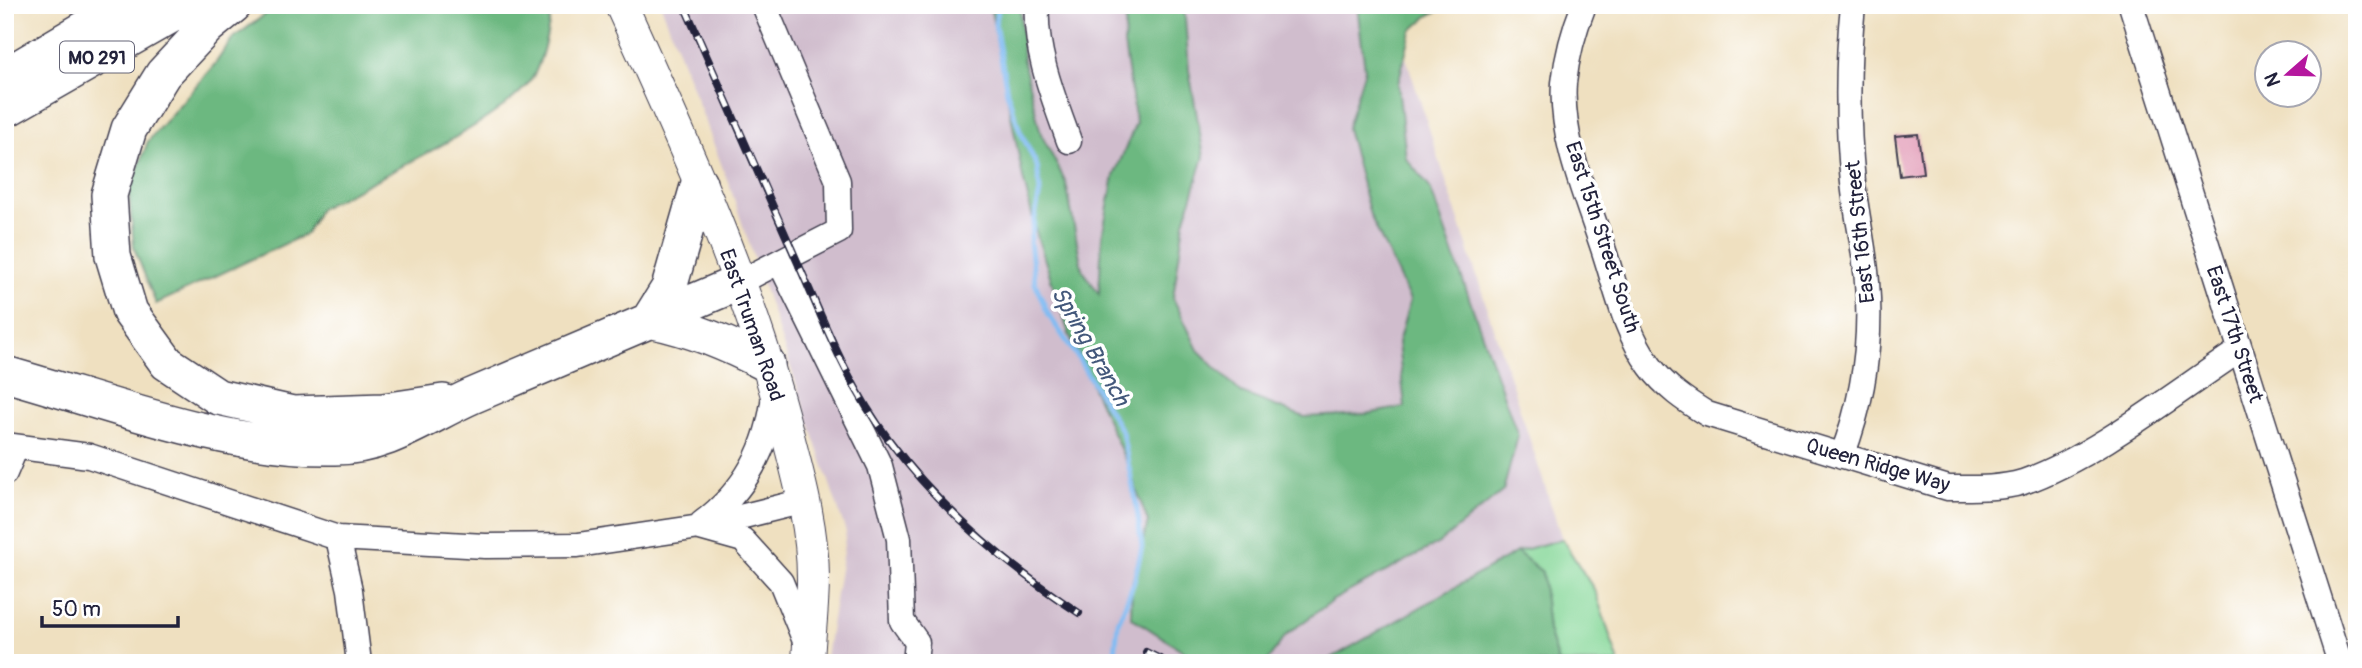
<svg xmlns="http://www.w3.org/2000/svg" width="2362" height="668" font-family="Pangolin,sans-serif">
<rect width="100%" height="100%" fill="#fff"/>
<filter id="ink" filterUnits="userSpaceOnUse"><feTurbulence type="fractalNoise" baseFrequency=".0143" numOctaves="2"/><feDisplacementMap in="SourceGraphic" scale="14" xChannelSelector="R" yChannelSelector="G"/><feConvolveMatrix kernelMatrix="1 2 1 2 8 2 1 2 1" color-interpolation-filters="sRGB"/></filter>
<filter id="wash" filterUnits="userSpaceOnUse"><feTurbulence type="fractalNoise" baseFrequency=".00686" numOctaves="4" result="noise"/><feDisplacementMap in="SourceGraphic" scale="28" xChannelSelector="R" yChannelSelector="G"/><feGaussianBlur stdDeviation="1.57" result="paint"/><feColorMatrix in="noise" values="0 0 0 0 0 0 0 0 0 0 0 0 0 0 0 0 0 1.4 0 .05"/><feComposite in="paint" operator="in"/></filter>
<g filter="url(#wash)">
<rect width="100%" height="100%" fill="#efe0c0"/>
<path fill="#d0bdcd" d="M661 5H1389L1562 539 1347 663H825L846 532 731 190Z"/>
<path fill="#85d798" stroke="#547c6a" stroke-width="2" d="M1562 539 1595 591 1619 663H1558L1548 630 1542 572 1517 552Z"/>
<path fill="#6cb880" stroke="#476d5e" stroke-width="2" d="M278 5H552C549 27 544 53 535 73 515 117 366 183 319 209L306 234 156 304 134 248 129 193 148 141 215 64 232 39Z
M990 5H1020L1023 60 1041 134 1066 183 1082 269 1099 294 1102 236 1114 176 1136 123 1124 44 1127 5H1184L1189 70 1204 157 1184 222 1173 298 1198 350 1241 393 1304 417 1366 414 1405 407 1398 343 1410 300 1370 215 1347 128 1365 69 1357 5H1449L1428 16 1411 31 1398 84 1406 158 1430 188 1518 436 1503 491 1439 543 1333 600 1286 635 1266 663H1209L1188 654 1131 617 1132 583 1148 522 1128 466 1069 334 1038 239 1023 178Z
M1517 552 1542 572 1548 630 1558 663H1323Z"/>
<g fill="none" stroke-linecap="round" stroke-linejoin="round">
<path stroke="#81bcf3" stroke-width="5" d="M998 5 995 24 1007 92 1020 131 1037 166 1040 191 1030 242 1035 283 1048 314 1078 358 1122 432 1136 503 1142 547 1134 582 1118 623 1114 663"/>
</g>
<g id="blocks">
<path fill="#e39fb9" d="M1918 134 1923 173 1900 176 1895 136Z"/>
</g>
</g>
<g filter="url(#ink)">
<use href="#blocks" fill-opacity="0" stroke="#413e4f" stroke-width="2"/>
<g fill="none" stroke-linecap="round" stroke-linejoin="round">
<defs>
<path id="minor" d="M1037 5C1034 51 1054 99 1069 141
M1584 5C1574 30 1567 55 1564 83 1560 138 1586 196 1603 248 1616 287 1625 332 1650 366 1665 387 1686 401 1707 414L1948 488C1972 488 2000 489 2023 482 2095 457 2176 392 2240 350
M2131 5 2340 663
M780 263 880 466 899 539 902 621 917 642 915 663
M740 282 839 231 838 181 764 5
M5 445 89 456 338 538 485 546 578 545 700 527 804 501
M1842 456C1863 401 1872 342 1867 282 1865 249 1856 215 1853 182 1847 124 1847 63 1853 5
M5 473 16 447
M702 523C745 491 769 447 774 394
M700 528 743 540 781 582 807 646
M338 538 350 590 359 663"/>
<path id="major" d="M621 5C685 145 750 287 788 436 800 482 813 530 813 578 813 606 809 635 808 663"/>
<path id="highway" d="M234 5 207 27 163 74 129 129 109 195 113 256 130 312 167 363 218 397 293 414 383 411 443 402
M5 76 125 5
M5 110 189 5
M699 183 669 288 649 320C693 329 728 344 767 364
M5 374C110 403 226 449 335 447 387 447 427 416 472 396 561 358 651 320 740 282"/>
</defs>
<use href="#minor" stroke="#413e4f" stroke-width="27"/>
<use href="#major" stroke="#413e4f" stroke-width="34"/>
<use href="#highway" stroke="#413e4f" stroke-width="38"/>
<use href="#minor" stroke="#fff" stroke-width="24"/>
<use href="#major" stroke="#fff" stroke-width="32"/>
<use href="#highway" stroke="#fff" stroke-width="35"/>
<defs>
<path id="rail" d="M684 5C722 91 760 176 797 261 824 322 848 386 889 440 941 510 1006 565 1079 613
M1146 652 1168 663"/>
</defs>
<use href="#rail" stroke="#22223b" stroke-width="8"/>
<use href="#rail" stroke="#fff" stroke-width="5" stroke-dasharray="16" stroke-linecap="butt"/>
</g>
</g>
<g text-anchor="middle" stroke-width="7" stroke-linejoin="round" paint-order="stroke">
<rect fill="#fff" stroke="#646476" stroke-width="2" x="60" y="41.5" width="74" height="31" rx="5"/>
<g font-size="19" font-weight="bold" fill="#22223b">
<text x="97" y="64">MO 291</text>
</g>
<g font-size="21" fill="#22223b" stroke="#fff">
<text transform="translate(1860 232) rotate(-96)" y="7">East 16th Street</text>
<text transform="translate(1603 237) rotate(72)" y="7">East 15th Street South</text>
<text transform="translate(752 325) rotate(71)" y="7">East Truman Road</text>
<text transform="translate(2235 334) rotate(72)" y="7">East 17th Street</text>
<text transform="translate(1878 465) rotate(16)" y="7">Queen Ridge Way</text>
</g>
<g font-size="23" font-style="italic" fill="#43587b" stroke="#fff">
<text transform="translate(1091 346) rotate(60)" y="8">Spring Branch</text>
</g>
</g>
<rect width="2362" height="668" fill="none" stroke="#fff" stroke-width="28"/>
<g transform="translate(2288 74) rotate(250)"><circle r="33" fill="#ffffff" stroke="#a7a7b1" stroke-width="2"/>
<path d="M0-5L12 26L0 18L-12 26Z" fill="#b5179e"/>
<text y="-10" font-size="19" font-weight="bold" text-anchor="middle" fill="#22223b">N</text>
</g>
<path d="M42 616v10h136v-10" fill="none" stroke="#22223b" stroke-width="3.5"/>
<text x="52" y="616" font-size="21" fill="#22223b" stroke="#ffffff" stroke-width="5" paint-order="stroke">50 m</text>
</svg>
